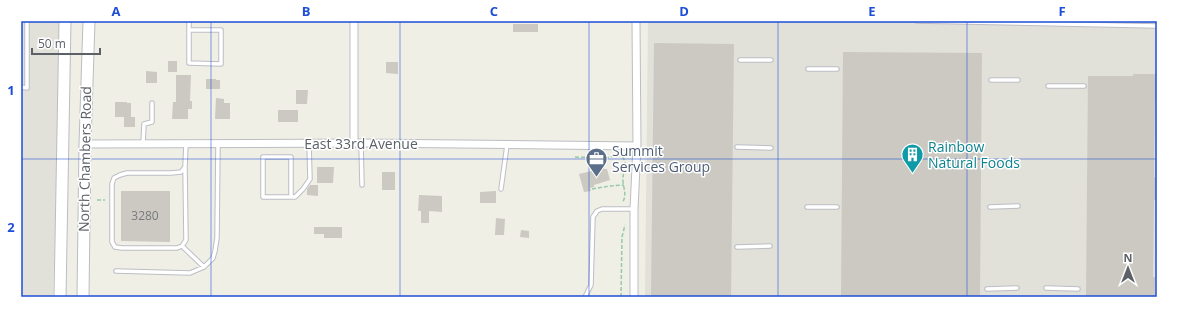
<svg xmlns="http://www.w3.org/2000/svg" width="1178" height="318" font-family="'Open Sans',sans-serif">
<rect width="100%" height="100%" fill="#f0efe5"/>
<path fill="#e1e0d9" d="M21 21H61L53 297H21Z
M648 21H1157V297H645Z"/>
<path fill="#cbc9c2" d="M513 24H538V32H513Z
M654 43 734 44 731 297H651Z
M843 52 982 53 980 297H841Z
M168 61H177V72H168Z
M386 62H398V74L386 73Z
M146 71 157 72V83H146Z
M1133 74H1157L1156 100H1155L1154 177H1156V200H1154L1153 277H1155V297H1086L1088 76H1133Z
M176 75H191L190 101H192V109H188V119H172L173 102H176Z
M206 79H216V80H220V89H206Z
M296 90H308L307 104H296Z
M216 98 224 99V103H230V119H215Z
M115 102H127V103H131V117H135V127H124V117H115Z
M278 110H298V122H278Z
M317 167H334L333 183H317Z
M604 168V169H607L610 180 594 185V187L590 188 591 191 584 192 579 174Z
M382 172H395V190H382Z
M310 185H318V196L307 195V189Z
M121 191H170V242L121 241Z
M496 191V203H480V192Z
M419 195 442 196V212L429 211V223H421V211H418Z
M496 218 505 219 504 235H495Z
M314 227H342V238H324V234H314Z
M521 230 529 231V238L520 237Z"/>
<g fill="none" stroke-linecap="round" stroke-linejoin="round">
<defs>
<path id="lane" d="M917 21 1157 26
M189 30H221V64L189 63V21
M740 60H771
M808 69H837
M991 80H1018
M1048 86H1084
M21 87 27 88V21
M361 143 362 185
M143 144 144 124 152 122V103
M737 147 771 148
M185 167 186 240 182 246 177 248H122L115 247 112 242V184L114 178 120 175 127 173H171L181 172 185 167 186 144
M501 189 507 145
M291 197V157H263V197H295L303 189 310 179 309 144
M807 207H837
M990 207 1018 206
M182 246 204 267
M737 247 770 246
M116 271 190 273 204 267 213 258 215 251 217 238 218 144
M1046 288 1078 289
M987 289 1017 288
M585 297 591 285 593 217 597 211 602 209H634"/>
<path id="street" d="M354 21V143
M85 144 361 143 637 146
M634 297V209L637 146 636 21"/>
<path id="secondary" d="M60 297 65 21
M83 297 85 144 89 21"/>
</defs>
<use href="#lane" stroke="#bcbec5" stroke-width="5.5"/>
<use href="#street" stroke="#bcbec5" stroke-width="9"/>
<use href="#secondary" stroke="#babdc4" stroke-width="13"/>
<path stroke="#96c9aa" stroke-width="1.5" stroke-dasharray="4 2" stroke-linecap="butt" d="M575 157 605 158 619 155 623 157C628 168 622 171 623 182 624 190 627 196 622 203
M592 189 610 186 624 185
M97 200H105
M621 297 622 237 625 225"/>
<use href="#lane" stroke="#fff" stroke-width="3.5"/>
<use href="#street" stroke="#fff" stroke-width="7"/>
<use href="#secondary" stroke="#fff" stroke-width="11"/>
</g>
<path fill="none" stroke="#1d4ed8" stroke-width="1" stroke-opacity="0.55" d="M211 21V297M400 21V297M589 21V297M778 21V297M967 21V297M21 159H1157"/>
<defs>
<symbol id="building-pin" viewBox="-11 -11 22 30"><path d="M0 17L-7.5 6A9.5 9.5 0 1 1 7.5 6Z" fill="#0f9aa8" stroke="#fff"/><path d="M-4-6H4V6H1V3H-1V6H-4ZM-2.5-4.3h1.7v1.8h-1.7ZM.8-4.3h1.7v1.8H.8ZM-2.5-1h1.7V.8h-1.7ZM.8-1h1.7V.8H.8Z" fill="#fff"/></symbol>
<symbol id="office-pin" viewBox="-11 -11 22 30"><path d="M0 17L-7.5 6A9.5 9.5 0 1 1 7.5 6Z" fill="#5c6f8a" stroke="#fff"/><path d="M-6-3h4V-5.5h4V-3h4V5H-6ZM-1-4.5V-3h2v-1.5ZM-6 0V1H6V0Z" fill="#fff"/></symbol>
</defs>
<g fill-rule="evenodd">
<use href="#building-pin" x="900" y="142" width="25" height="34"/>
<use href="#office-pin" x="584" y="146" width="25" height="34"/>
</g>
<g text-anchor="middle" stroke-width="3" stroke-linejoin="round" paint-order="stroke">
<g font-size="12" fill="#787a7e">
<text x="145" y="220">3280</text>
</g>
<g font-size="14" fill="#5c6067" stroke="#fff">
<text x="361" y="149">East 33rd Avenue</text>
<text transform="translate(85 159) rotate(-89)" y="5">North Chambers Road</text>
</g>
<g font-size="14" fill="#0d838f" stroke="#fff" text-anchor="start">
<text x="928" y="152">Rainbow<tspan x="928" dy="16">Natural Foods</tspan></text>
</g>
<g font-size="14" fill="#4e5e75" stroke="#fff" text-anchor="start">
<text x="612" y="156">Summit<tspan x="612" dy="16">Services Group</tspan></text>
</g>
</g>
<rect width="1178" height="318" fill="none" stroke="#ffffff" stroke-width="44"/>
<g transform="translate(1128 268)" stroke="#ffffff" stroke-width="3" paint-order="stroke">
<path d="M0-3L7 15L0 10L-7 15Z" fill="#5c6067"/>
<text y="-6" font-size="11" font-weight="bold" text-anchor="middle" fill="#5c6067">N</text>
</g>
<path d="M32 48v6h68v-6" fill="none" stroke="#5c6067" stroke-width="2"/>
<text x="38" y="48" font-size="12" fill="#5c6067" stroke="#ffffff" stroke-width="3" paint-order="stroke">50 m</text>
<rect x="22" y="22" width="1134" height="274" fill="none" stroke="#1d4ed8" stroke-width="1.5"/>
<g font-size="13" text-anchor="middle" font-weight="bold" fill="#1d4ed8">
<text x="116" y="16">A</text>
<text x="306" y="16">B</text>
<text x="494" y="16">C</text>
<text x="684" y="16">D</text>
<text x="872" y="16">E</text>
<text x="1062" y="16">F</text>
<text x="11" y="95">1</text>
<text x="11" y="232">2</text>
</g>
</svg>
